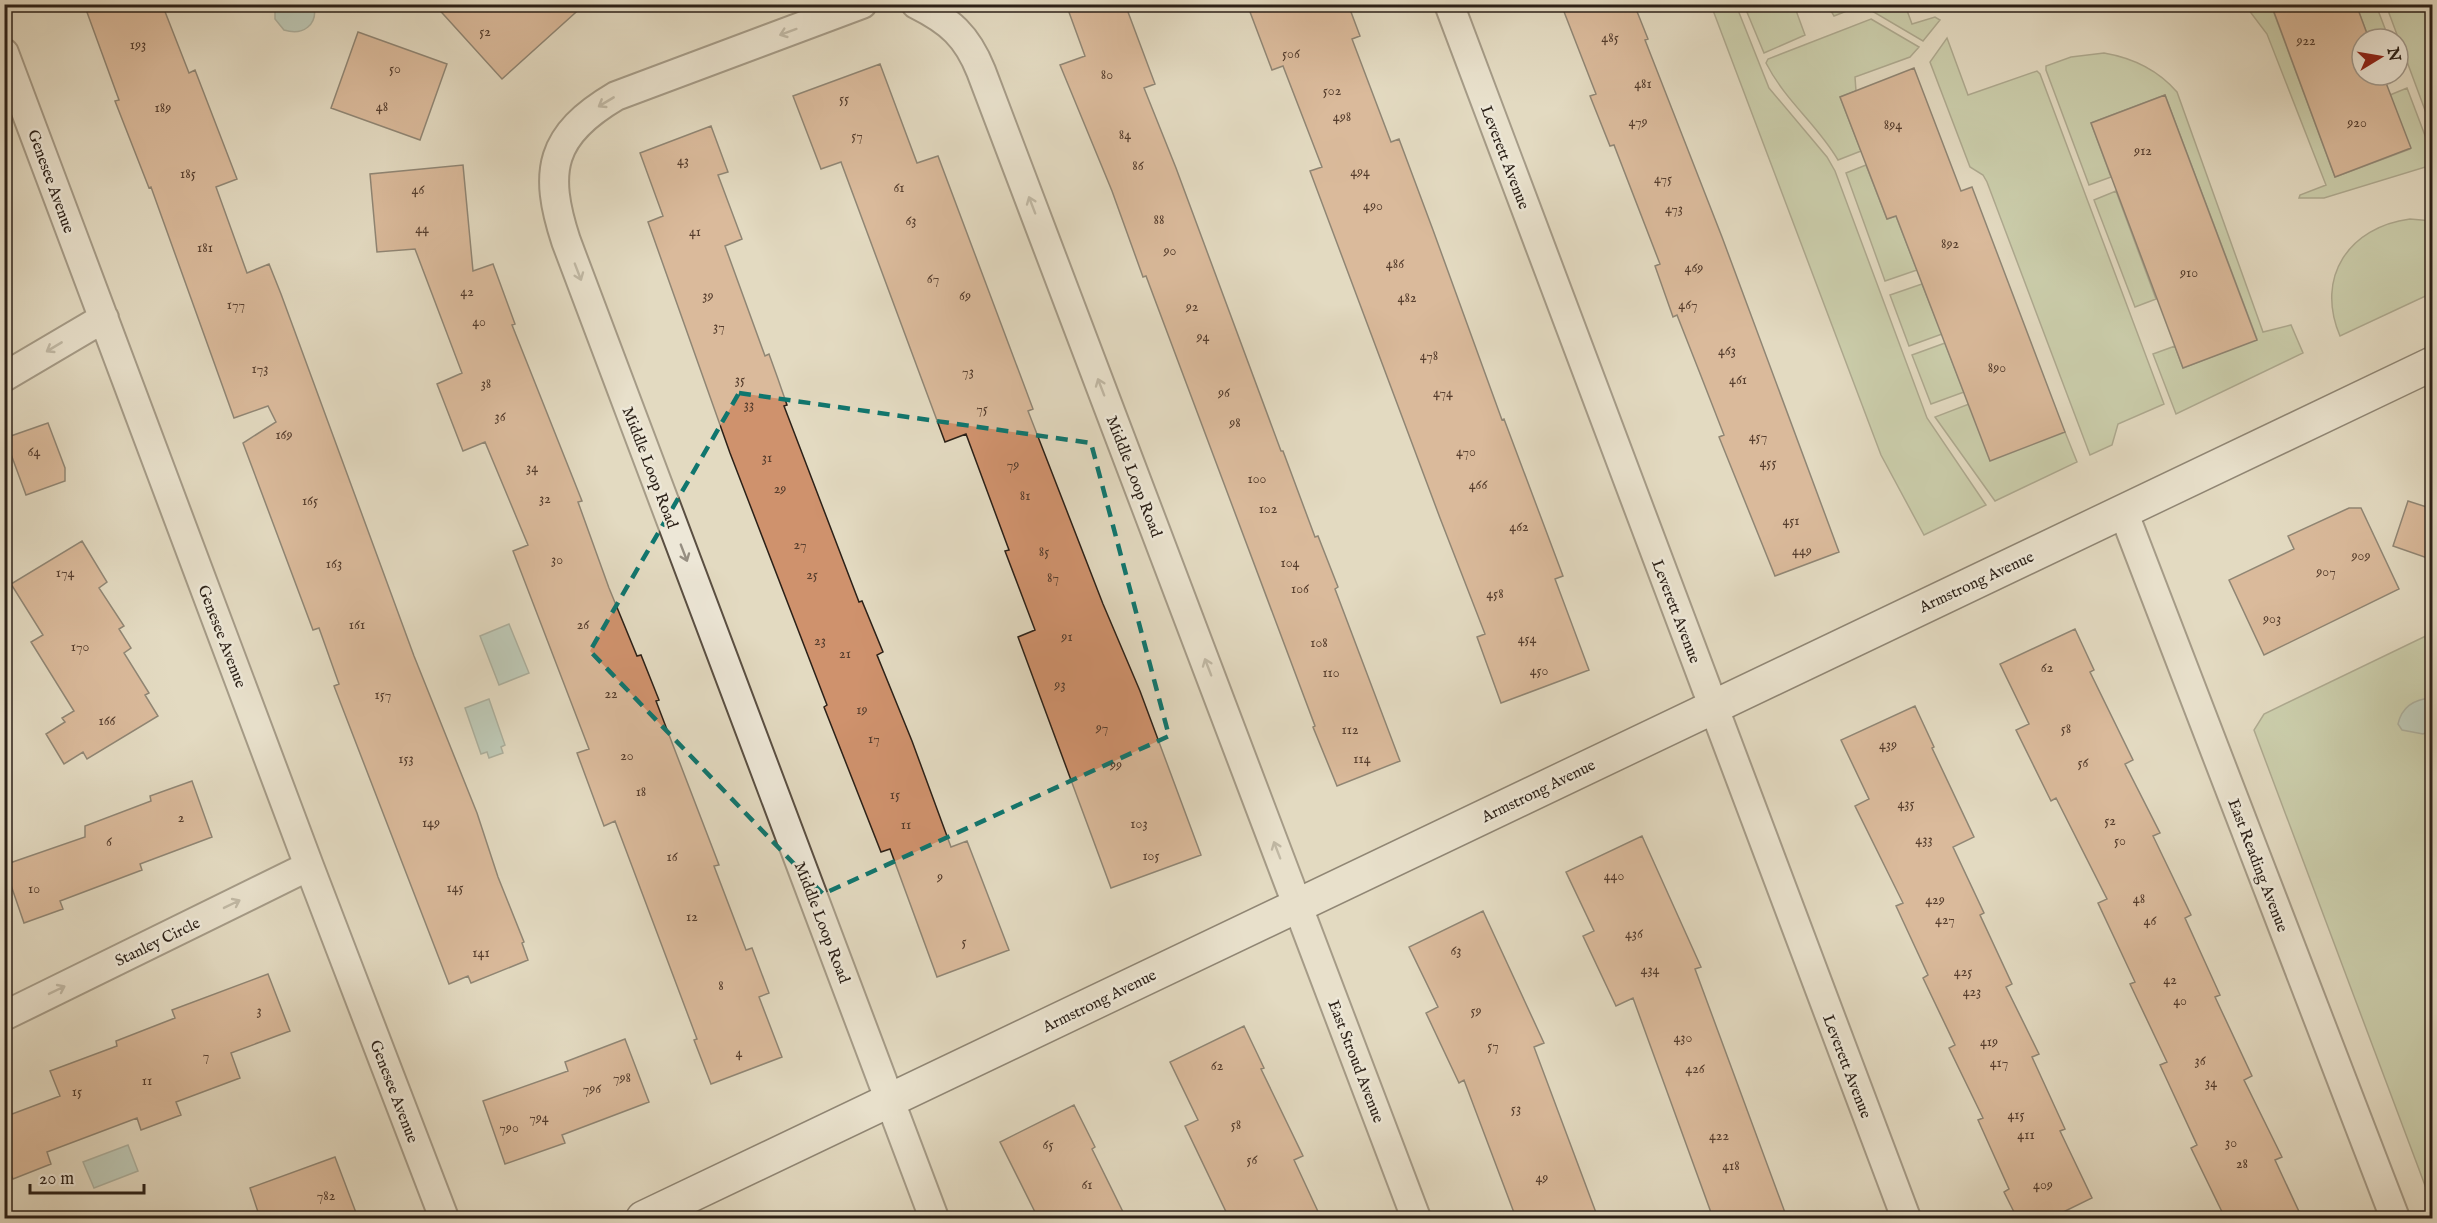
<svg xmlns="http://www.w3.org/2000/svg" width="2437" height="1223" font-family="'IM FELL English',serif">
<rect width="100%" height="100%" fill="#e3dac1"/>
<filter id="stains"><feTurbulence type="fractalNoise" baseFrequency=".00333" numOctaves="4"/><feColorMatrix values="0 0 0 0 .2 0 0 0 0 .09 0 0 0 0 .02 0 0 0 .5 -.17"/></filter>
<radialGradient id="worn" r=".72"><stop offset=".6" stop-color="#630" stop-opacity="0"/><stop offset="1" stop-color="#630" stop-opacity=".3"/></radialGradient>
<path fill="#b0c095" stroke="#6e7056" stroke-width="1.5" d="M1849 4 1905 5 1912 24 1935 17 1940 20 1923 41 1862 5 1834 16 1831 11Z
M1711 5H1736L1769 88 1827 157 1835 171 1927 418 1986 505 1924 535 1881 455Z
M1744 5H1794L1805 35 1764 53Z
M2245 5H2271L2335 177 2410 149 2390 95 2407 88 2432 154V165L2324 198H2299L2300 195 2326 185 2267 34Z
M2365 5H2376L2389 39H2369L2357 7Z
M2386 5H2432V129Z
M1871 19 1919 47 1910 57 1855 77 1856 91 1840 97 1861 151 1838 160C1817 124 1786 102 1766 63L1768 59Z
M1947 38 1968 95 2037 71 2040 74 2164 404 2118 424 2112 445 2090 455 1987 182 1983 175 1970 167 1930 62Z
M2104 53C2133 58 2158 70 2177 92L2263 332 2291 325 2303 353 2176 414 2153 354 2175 346 2183 368 2257 339 2165 95 2091 123 2111 177 2089 185 2046 70V66L2071 57Z
M1866 165 1887 219 1896 216 1917 270 1885 281 1846 173Z
M2116 191 2156 299 2135 307 2094 200Z
M2410 219 2432 221V293L2340 336C2315 277 2349 227 2410 219Z
M1922 284 1942 334 1909 346 1890 295Z
M1945 343 1964 392 1931 404 1912 355Z
M1969 404 2065 432 2077 462 1995 501 1935 417Z
M2432 633V1204L2254 730 2264 714Z"/>
<path fill="#95bbb1" stroke="#6b7d74" stroke-width="1.5" d="M275 4 314 5C318 25 303 36 284 30L275 19Z
M509 624 529 673 499 685 480 636Z
M2432 698V730L2423 734 2402 730 2398 724C2402 706 2415 699 2432 698Z
M489 699 505 745 501 747 503 753 489 758 487 752 481 754 465 708Z
M128 1145 138 1171 94 1188 83 1162Z"/>
<path fill="#cf926d" stroke="#2c2118" stroke-width="1.5" d="M84 4H162L189 73 195 70 237 179 216 187 247 273 269 264 281 294 414 656 477 813 498 877 524 942 522 943 528 960 471 983 468 976 449 984 334 686 339 684 319 628 313 630 243 443 276 422 268 406 234 418 151 187 149 188 115 101 119 100Z
M434 4H585L502 79Z
M1066 4H1125L1155 84 1144 88 1176 168 1281 451H1283L1315 537 1318 536 1338 587 1335 589 1400 761 1337 786 1313 727 1315 726 1146 276 1143 277 1112 191 1060 65 1085 56Z
M1247 4H1348L1360 36 1352 39 1391 142 1399 139 1433 230 1502 420 1504 419 1563 576 1555 579 1589 670 1501 703 1477 637 1485 634 1440 518 1310 171 1322 167 1283 66 1272 70Z
M1561 4H1634L1648 39 1645 40 1722 237 1839 552 1775 576 1719 437 1724 435 1701 376 1677 315 1673 317 1655 266 1660 264 1614 145 1610 146 1590 96 1596 94Z
M2271 4H2356L2369 39H2362V75H2383L2411 148 2335 177Z
M358 32 447 64 420 140 331 108Z
M880 64 917 163 938 156 1033 409 1028 411 1103 604 1140 691 1201 855 1111 888 1018 637 1035 630 1005 551 1009 550 966 434 945 442 841 162 821 169 793 96Z
M1914 68 1961 191 1972 187 2065 432 1990 461 1896 216 1887 219 1840 97Z
M2165 95 2257 340 2183 368 2091 123Z
M711 126 728 172 718 175 742 239 725 246 765 356 769 354 778 379 787 405 784 406 859 602 862 601 883 652 877 655 912 741 951 847 967 841 1009 950 937 977 890 849 881 852 824 707 827 705 730 453 648 222 663 216 640 153Z
M463 165 473 271 493 264 515 324 512 325 582 501 578 502 609 588 637 656 641 655 659 700 656 701 719 865 714 866 746 950 752 948 769 993 759 997 782 1057 711 1084 694 1040 697 1039 615 821 604 826 577 753 589 749 513 551 528 545 485 442 463 451 437 384 462 373 415 249 377 252 370 174Z
M48 423 65 468V481L26 495 5 438Z
M2408 501 2433 509V560L2393 546Z
M2349 508H2361L2399 589 2264 655 2229 580 2294 549 2288 536Z
M82 541 107 582 99 588 124 626 119 629 131 648 124 653 149 693 145 695 158 716 87 759 83 752 64 764 46 734 65 722 62 718 74 711 31 642 43 635 11 584Z
M2075 629 2094 670 2090 672 2133 760 2125 764 2160 833 2153 836 2191 915 2185 918 2220 995 2215 997 2252 1076 2244 1080 2282 1157 2275 1160 2302 1218H2225L2191 1148 2197 1145 2160 1065 2167 1062 2130 984 2135 982 2098 903 2107 899 2056 798 2051 801 2016 730 2029 724 2000 664Z
M1915 706 1934 747 1932 748 1974 837 1953 847 1984 913 1980 915 2012 984 2006 987 2039 1054 2032 1057 2065 1129 2060 1131 2092 1198 2051 1218H2017L2004 1192 2009 1189 1978 1120 1983 1118 1949 1048 1955 1045 1923 978 1928 975 1896 906 1903 903 1855 806 1869 799 1841 740Z
M192 781 212 837 140 864 142 870 60 901 63 909 24 923 4 865 85 837V826L151 801 150 796Z
M1642 836 1701 967 1695 969 1787 1218H1713L1633 998 1616 1006 1583 936 1594 931 1566 872Z
M1483 911 1544 1043 1534 1047 1598 1218H1516L1464 1080 1459 1083 1426 1013 1438 1007 1409 947Z
M268 974 290 1031 231 1053 240 1078 176 1102 181 1115 141 1130 137 1118 47 1152 51 1164 13 1179 4 1157V1117L60 1096 50 1071 117 1046 116 1041 175 1018 172 1010Z
M1244 1026 1264 1068 1261 1069 1303 1156 1294 1160 1321 1218H1229L1185 1126 1198 1120 1170 1062Z
M625 1039 649 1102 562 1135 565 1143 505 1164 483 1101 568 1071 565 1062Z
M1074 1105 1095 1147 1092 1149 1126 1218H1038L1000 1142Z
M335 1157 358 1218H260L250 1188Z"/>
<g fill="none" stroke-linecap="round" stroke-linejoin="round">
<defs>
<path id="street" d="M862 4 616 96C550 135 543 171 566 241L934 1218
M916 4C950 21 967 36 981 71L1416 1218
M1449 4 1906 1218
M4 53 309 866 444 1218
M4 377 104 318
M2123 511 2395 1218
M4 1016 309 866"/>
<path id="secondary" d="M643 1218 2432 364"/>
</defs>
<use href="#street" stroke="#5a4f42" stroke-width="32"/>
<use href="#secondary" stroke="#2c2118" stroke-width="36"/>
<use href="#street" stroke="#ede7d7" stroke-width="28"/>
<use href="#secondary" stroke="#ede7d7" stroke-width="33"/>
</g>
<defs><path id="oneway-shaft" d="M-6 0H5M1.5-3L5.5 0L1.5 3" fill="none" stroke-width="1.6" stroke-linecap="round" stroke-linejoin="round" transform="scale(1.5)"/></defs>
<g stroke="#968e81">
<use href="#oneway-shaft" transform="translate(788 32) rotate(160)"/>
<use href="#oneway-shaft" transform="translate(606 102) rotate(149)"/>
<use href="#oneway-shaft" transform="translate(1032 205) rotate(-111)"/>
<use href="#oneway-shaft" transform="translate(578 272) rotate(69)"/>
<use href="#oneway-shaft" transform="translate(54 347) rotate(149)"/>
<use href="#oneway-shaft" transform="translate(1101 387) rotate(-111)"/>
<use href="#oneway-shaft" transform="translate(684 553) rotate(69)"/>
<use href="#oneway-shaft" transform="translate(1208 667) rotate(-111)"/>
<use href="#oneway-shaft" transform="translate(1277 850) rotate(-111)"/>
<use href="#oneway-shaft" transform="translate(232 904) rotate(-26)"/>
<use href="#oneway-shaft" transform="translate(57 990) rotate(-26)"/>
</g>
<path d="M0 0H2437V1223H0ZM739 393 1091 443 1169 736 823 894 590 651Z" fill="#e3dac1" fill-opacity=".55" fill-rule="evenodd"/>
<path fill="none" stroke="#0f766e" stroke-width="4.5" stroke-dasharray="12 8" stroke-linejoin="round" d="M739 393 1091 443 1169 736 823 894 590 651Z"/>
<g text-anchor="middle" stroke-width="5" stroke-linejoin="round" paint-order="stroke">
<g font-size="14" fill="#553d2d">
<text x="485" y="36">52</text>
<text x="1610" y="42">485</text>
<text x="2306" y="45">922</text>
<text x="138" y="49">193</text>
<text x="1291" y="58">506</text>
<text x="395" y="73">50</text>
<text x="1107" y="79">80</text>
<text x="1643" y="88">481</text>
<text x="1332" y="95">502</text>
<text x="844" y="103">55</text>
<text x="382" y="111">48</text>
<text x="163" y="112">189</text>
<text x="1342" y="121">498</text>
<text x="1638" y="126">479</text>
<text x="2357" y="127">920</text>
<text x="1893" y="129">894</text>
<text x="1125" y="139">84</text>
<text x="857" y="140">57</text>
<text x="2143" y="155">912</text>
<text x="683" y="165">43</text>
<text x="1138" y="170">86</text>
<text x="1360" y="176">494</text>
<text x="188" y="178">185</text>
<text x="1663" y="183">475</text>
<text x="899" y="192">61</text>
<text x="418" y="194">46</text>
<text x="1373" y="210">490</text>
<text x="1674" y="213">473</text>
<text x="1159" y="224">88</text>
<text x="911" y="225">63</text>
<text x="422" y="233">44</text>
<text x="695" y="236">41</text>
<text x="1950" y="248">892</text>
<text x="205" y="252">181</text>
<text x="1170" y="255">90</text>
<text x="1395" y="268">486</text>
<text x="1694" y="272">469</text>
<text x="2189" y="277">910</text>
<text x="933" y="283">67</text>
<text x="467" y="296">42</text>
<text x="708" y="300">39</text>
<text x="965" y="300">69</text>
<text x="1407" y="302">482</text>
<text x="236" y="309">177</text>
<text x="1688" y="309">467</text>
<text x="1192" y="311">92</text>
<text x="479" y="326">40</text>
<text x="719" y="331">37</text>
<text x="1203" y="341">94</text>
<text x="1727" y="355">463</text>
<text x="1429" y="360">478</text>
<text x="1997" y="372">890</text>
<text x="260" y="373">173</text>
<text x="968" y="376">73</text>
<text x="740" y="384">35</text>
<text x="1738" y="384">461</text>
<text x="486" y="388">38</text>
<text x="1224" y="397">96</text>
<text x="1443" y="397">474</text>
<text x="749" y="409">33</text>
<text x="982" y="413">75</text>
<text x="500" y="421">36</text>
<text x="1235" y="427">98</text>
<text x="284" y="439">169</text>
<text x="1758" y="441">457</text>
<text x="34" y="456">64</text>
<text x="1466" y="456">470</text>
<text x="767" y="462">31</text>
<text x="1768" y="467">455</text>
<text x="1013" y="469">79</text>
<text x="532" y="472">34</text>
<text x="1257" y="483">100</text>
<text x="1478" y="489">466</text>
<text x="780" y="493">29</text>
<text x="1025" y="500">81</text>
<text x="545" y="503">32</text>
<text x="310" y="505">165</text>
<text x="1268" y="513">102</text>
<text x="1791" y="525">451</text>
<text x="1519" y="531">462</text>
<text x="800" y="549">27</text>
<text x="1802" y="555">449</text>
<text x="1044" y="556">85</text>
<text x="2361" y="560">909</text>
<text x="557" y="564">30</text>
<text x="1290" y="567">104</text>
<text x="334" y="568">163</text>
<text x="2326" y="576">907</text>
<text x="65" y="577">174</text>
<text x="812" y="579">25</text>
<text x="1053" y="582">87</text>
<text x="1300" y="593">106</text>
<text x="1495" y="598">458</text>
<text x="2272" y="623">903</text>
<text x="357" y="629">161</text>
<text x="583" y="629">26</text>
<text x="1067" y="641">91</text>
<text x="1527" y="643">454</text>
<text x="820" y="645">23</text>
<text x="1319" y="647">108</text>
<text x="80" y="651">170</text>
<text x="845" y="658">21</text>
<text x="2047" y="672">62</text>
<text x="1539" y="675">450</text>
<text x="1331" y="677">110</text>
<text x="1060" y="689">93</text>
<text x="611" y="698">22</text>
<text x="383" y="699">157</text>
<text x="862" y="714">19</text>
<text x="107" y="725">166</text>
<text x="1102" y="732">97</text>
<text x="2066" y="733">58</text>
<text x="1350" y="734">112</text>
<text x="874" y="743">17</text>
<text x="1888" y="749">439</text>
<text x="627" y="760">20</text>
<text x="406" y="763">153</text>
<text x="1362" y="763">114</text>
<text x="2083" y="767">56</text>
<text x="1116" y="769">99</text>
<text x="641" y="796">18</text>
<text x="895" y="799">15</text>
<text x="1906" y="808">435</text>
<text x="181" y="822">2</text>
<text x="2110" y="825">52</text>
<text x="431" y="827">149</text>
<text x="1139" y="828">103</text>
<text x="906" y="829">11</text>
<text x="1924" y="844">433</text>
<text x="2120" y="845">50</text>
<text x="109" y="846">6</text>
<text x="1151" y="860">105</text>
<text x="672" y="861">16</text>
<text x="1614" y="880">440</text>
<text x="940" y="881">9</text>
<text x="455" y="892">145</text>
<text x="34" y="893">10</text>
<text x="2139" y="903">48</text>
<text x="1935" y="904">429</text>
<text x="692" y="921">12</text>
<text x="1945" y="924">427</text>
<text x="2150" y="925">46</text>
<text x="1634" y="938">436</text>
<text x="964" y="946">5</text>
<text x="1456" y="955">63</text>
<text x="481" y="957">141</text>
<text x="1650" y="974">434</text>
<text x="1963" y="976">425</text>
<text x="2170" y="984">42</text>
<text x="721" y="990">8</text>
<text x="1972" y="996">423</text>
<text x="2180" y="1005">40</text>
<text x="259" y="1015">3</text>
<text x="1476" y="1015">59</text>
<text x="1683" y="1042">430</text>
<text x="1989" y="1046">419</text>
<text x="1493" y="1050">57</text>
<text x="739" y="1057">4</text>
<text x="206" y="1060">7</text>
<text x="2200" y="1065">36</text>
<text x="1999" y="1067">417</text>
<text x="1217" y="1070">62</text>
<text x="1695" y="1073">426</text>
<text x="622" y="1082">798</text>
<text x="147" y="1085">11</text>
<text x="2211" y="1087">34</text>
<text x="592" y="1093">796</text>
<text x="77" y="1096">15</text>
<text x="1516" y="1113">53</text>
<text x="2016" y="1119">415</text>
<text x="539" y="1122">794</text>
<text x="1236" y="1129">58</text>
<text x="509" y="1132">790</text>
<text x="2026" y="1139">411</text>
<text x="1719" y="1140">422</text>
<text x="2231" y="1147">30</text>
<text x="1048" y="1149">65</text>
<text x="1252" y="1164">56</text>
<text x="2242" y="1168">28</text>
<text x="1731" y="1170">418</text>
<text x="1542" y="1182">49</text>
<text x="1087" y="1189">61</text>
<text x="2043" y="1189">409</text>
<text x="326" y="1200">782</text>
</g>
<g font-size="16" fill="#2c2118" stroke="#ede7d7">
<text transform="translate(1506 157) rotate(69)" y="6">Leverett Avenue</text>
<text transform="translate(52 181) rotate(70)" y="6">Genesee Avenue</text>
<text transform="translate(651 467) rotate(69)" y="6">Middle Loop Road</text>
<text transform="translate(1135 476) rotate(69)" y="6">Middle Loop Road</text>
<text transform="translate(1976 581) rotate(-25)" y="6">Armstrong Avenue</text>
<text transform="translate(1677 611) rotate(69)" y="6">Leverett Avenue</text>
<text transform="translate(223 636) rotate(69)" y="6">Genesee Avenue</text>
<text transform="translate(1538 790) rotate(-26)" y="6">Armstrong Avenue</text>
<text transform="translate(2259 865) rotate(69)" y="6">East Reading Avenue</text>
<text transform="translate(823 922) rotate(69)" y="6">Middle Loop Road</text>
<text transform="translate(157 941) rotate(-26)" y="6">Stanley Circle</text>
<text transform="translate(1099 1000) rotate(-26)" y="6">Armstrong Avenue</text>
<text transform="translate(1357 1061) rotate(69)" y="6">East Stroud Avenue</text>
<text transform="translate(1848 1066) rotate(69)" y="6">Leverett Avenue</text>
<text transform="translate(395 1091) rotate(69)" y="6">Genesee Avenue</text>
</g>
</g>
<rect width="2437" height="1223" fill="none" stroke="#e3dac1" stroke-width="24"/>
<rect x="6" y="6" width="2425" height="1211" fill="none" stroke="#2c2118" stroke-width="3"/>
<rect x="12" y="12" width="2413" height="1199" fill="none" stroke="#2c2118" stroke-width="1.5"/>
<g transform="translate(2380 57) rotate(79)"><circle r="28" fill="#ede7d7" stroke="#a0988b" stroke-width="1.5"/>
<path d="M0-4.5L10 22L0 15L-10 22Z" fill="#8f2418"/>
<text y="-9" font-size="16" font-weight="bold" text-anchor="middle" fill="#2c2118">N</text>
</g>
<path d="M30 1184v9h114v-9" fill="none" stroke="#2c2118" stroke-width="3"/>
<text x="39" y="1184" font-size="18" fill="#2c2118" stroke="#ede7d7" stroke-width="4.5" paint-order="stroke">20 m</text>
<rect width="100%" height="100%" filter="url(#stains)"/>
<rect width="100%" height="100%" fill="url(#worn)"/>
</svg>
